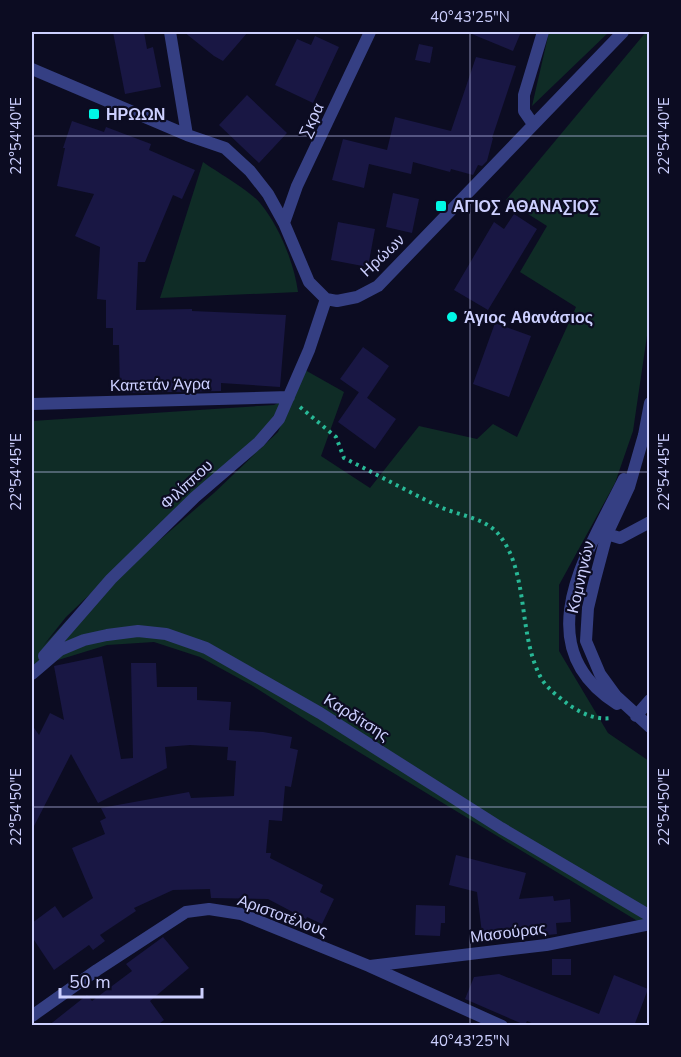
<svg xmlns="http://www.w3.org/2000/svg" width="681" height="1057" font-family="'Nunito Sans',sans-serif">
<rect width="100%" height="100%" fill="#0c0c22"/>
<path fill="#0f2c26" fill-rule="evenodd" d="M549 32H609L532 106Z
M646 32H649V322L633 431 615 483 559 585V651L608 733 649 761V928L311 723 253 686 200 657 154 642 107 645 32 668V421L274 405 289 397 258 451 278 432 305 370 344 392 321 456 370 488 419 426 477 439 493 424 517 437 576 307 520 272 547 226 506 200ZM256 453 214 493 66 621 43 646 66 617 107 578 196 501Z
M203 162C217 172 250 191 260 203 279 226 294 262 298 292L160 298Z"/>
<path fill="#191744" d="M113 32H144L147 49 153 47 161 87 125 94Z
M184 32H248L223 61 214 56Z
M467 32H521L513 51Z
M315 36 339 47 313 103 275 85 297 39 311 45Z
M419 44 433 47 430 63 415 60Z
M476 57 516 66 492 138H493L487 161 482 166 478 165 473 175 451 169 450 172 413 162 411 174 369 164 364 188 332 180 343 139 387 150 395 117 451 131Z
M247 95 287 133 259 163 219 125Z
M72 121 104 132 106 127 151 144 149 150 195 170 182 199 173 195 145 262H138L136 310 192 309V311L286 315 280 387 221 383V391L120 393 119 345H113V328H106V300L97 299 100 247 75 236 94 194 57 186 65 148H63Z
M393 193 419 199 412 233 386 227Z
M514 214 537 229 488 310 454 290 494 222 504 229Z
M338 222 375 229 368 267 331 260Z
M495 323 531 336 509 397 473 384Z
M363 347 389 366 367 398 340 379Z
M359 392 396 419 375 449 338 422Z
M102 656 121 759 133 758 131 663H156L157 687H197V700L231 702 229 730 263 732 292 737 290 748 298 750 291 787 285 786 282 821 269 820 266 853H271L270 858 323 885 320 892 334 899 322 924 307 917 306 919 268 899 211 898 210 889 173 890 134 908 136 911 100 935 105 941 93 950 89 945 54 970 32 937V923L55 906 63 918 93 898 72 848 105 834 100 821 106 818 101 808 189 792 191 798 234 796 236 761 227 760 228 747 190 745 165 747 167 768 98 803 71 754 32 830V725L39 735 50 713 64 720 54 666Z
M456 855 526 873 519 899 553 896 554 901 570 899 571 922 556 923 557 934 483 942 477 892 449 885Z
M416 905 445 906V923H441L440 936 415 935Z
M163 937 189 968 150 1001 164 1020 156 1026H48L87 995 92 1001 132 971 126 964Z
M552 959H571V975H552Z
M499 974 599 1014 614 975 648 989 634 1026H538L527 1021 525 1025 465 999 474 977Z"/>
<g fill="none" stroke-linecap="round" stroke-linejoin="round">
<path stroke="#28b896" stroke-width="4" stroke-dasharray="3 4.5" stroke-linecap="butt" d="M300 407 336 437 344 458C376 474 407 491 438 506 458 516 486 517 500 536 529 574 518 633 540 676 546 688 559 697 569 705 583 714 595 720 612 718"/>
<path stroke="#353f83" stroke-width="12" d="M170 32 187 135
M32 69 187 135 225 148 250 171 268 194 284 223 309 282 326 299 337 301 357 297 378 286 623 32
M533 124 524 111V95L543 32
M284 223 297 186 370 32
M650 403 644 435 629 487 607 534 594 583 588 608 586 641 600 674 616 696 650 727
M32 404 289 397
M602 530 607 534 620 538 650 522
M44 656 111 579 195 497 259 442 279 419 309 350 326 299
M32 674 60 650 84 640 107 635 138 631 166 634 206 648 320 713 501 828 650 916
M617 704C524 645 589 550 624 479
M636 716 650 700
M370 966 546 945 650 924
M32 1016 97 970 186 912 209 909 241 914 369 966 502 1026"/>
</g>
<path fill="none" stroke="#cdd0ff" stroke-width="1.5" stroke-opacity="0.45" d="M470 32V1026M32 136H650M32 472H650M32 807H650"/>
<g fill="#00f8e6" stroke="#0c0c22" stroke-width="2">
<rect x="88" y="108" width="12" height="12" rx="3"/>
<rect x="435" y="200" width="12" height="12" rx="3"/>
<circle cx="452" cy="317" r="6"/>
</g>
<g text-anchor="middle" stroke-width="4.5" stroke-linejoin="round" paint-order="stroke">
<g font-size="16" font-weight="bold" fill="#cdd0ff" stroke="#0c0c22" text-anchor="start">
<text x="106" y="120">ΗΡΩΩΝ</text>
<text x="453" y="212">ΑΓΙΟΣ ΑΘΑΝΑΣΙΟΣ</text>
<text x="464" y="323">Άγιος Αθανάσιος</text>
</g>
<g font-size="16" fill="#cdd0ff" stroke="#0c0c22">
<text transform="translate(311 120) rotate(-65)" y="6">Σκρα</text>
<text transform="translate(382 255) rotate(-43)" y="6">Ηρώων</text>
<text transform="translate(160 384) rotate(-1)" y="6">Καπετάν Άγρα</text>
<text transform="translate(186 484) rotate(-43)" y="6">Φιλίππου</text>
<text transform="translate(580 577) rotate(-77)" y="6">Κομνηνών</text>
<text transform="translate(357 717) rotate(32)" y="6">Καρδίτσης</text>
<text transform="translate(283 915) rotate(20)" y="6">Αριστοτέλους</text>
<text transform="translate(508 932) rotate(-7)" y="6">Μασούρας</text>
</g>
</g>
<rect width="681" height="1057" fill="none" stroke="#0c0c22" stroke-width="66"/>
<path d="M60 988v9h142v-9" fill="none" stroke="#cdd0ff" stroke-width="3"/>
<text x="69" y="988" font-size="18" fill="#cdd0ff" stroke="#0c0c22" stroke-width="4.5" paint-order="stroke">50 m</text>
<rect x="33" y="33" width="615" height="991" fill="none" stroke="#cdd0ff" stroke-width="2"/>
<g font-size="15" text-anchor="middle" fill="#cdd0ff">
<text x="470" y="22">40°43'25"N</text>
<text transform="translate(664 136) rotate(-90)" y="5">22°54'40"E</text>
<text transform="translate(16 136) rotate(-90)" y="5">22°54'40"E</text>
<text transform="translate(664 472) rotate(-90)" y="5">22°54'45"E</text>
<text transform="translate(16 472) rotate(-90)" y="5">22°54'45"E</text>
<text transform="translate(16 807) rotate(-90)" y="5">22°54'50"E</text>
<text transform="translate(664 807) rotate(-90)" y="5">22°54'50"E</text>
<text x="470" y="1046">40°43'25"N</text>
</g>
</svg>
